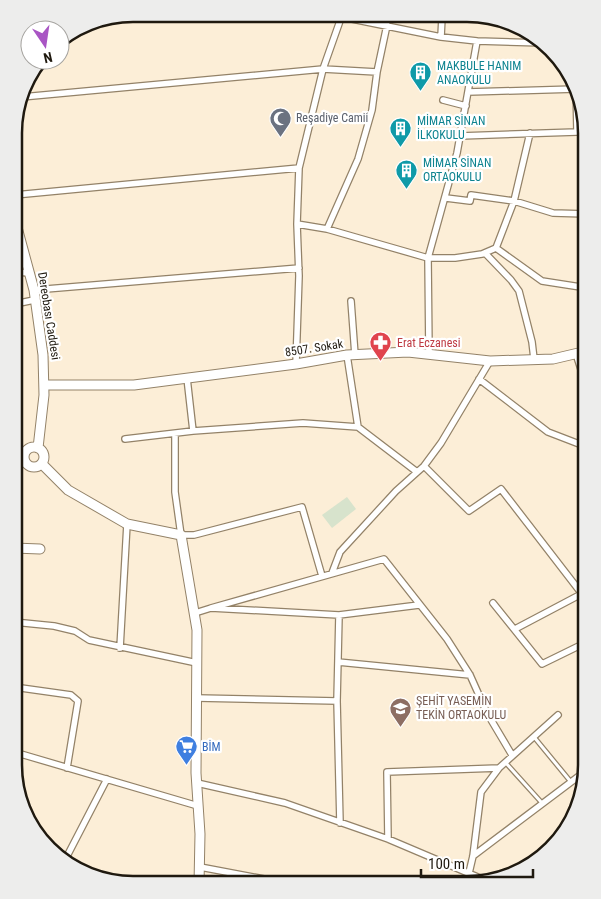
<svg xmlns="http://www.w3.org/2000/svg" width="601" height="899" font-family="'Roboto Condensed',sans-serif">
<rect width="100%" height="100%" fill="#fceed7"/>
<path fill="#d7e3cc" d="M347 497 356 509 332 528 322 515Z"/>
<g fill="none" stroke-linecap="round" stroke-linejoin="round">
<defs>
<path id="lane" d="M534 737 571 782
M505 762 542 803"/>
<path id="street" d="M442 17 441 37 477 41
M347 18 441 37
M468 92 576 89
M22 97 323 69 377 72
M443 100 466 106
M460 136 577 132 576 85
M15 195 299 168
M446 198 470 201 471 195 514 201 553 213 587 214
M297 224 327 229 428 258H455L482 254 496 248 514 201 530 133
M327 229 358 159 372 110 377 72 387 25
M496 248 542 281 587 288
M485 253 511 280 519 291 532 342 534 359
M15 272 30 273
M34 290 299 268
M351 301 355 355
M15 304 34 300
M429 354 428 258 457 153 477 41 544 43
M576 354 587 388
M347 355 358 427
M296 364 299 276 297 224 299 168 323 69 341 18
M187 378 193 431
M479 379 548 432 587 447
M175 434V492L181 535H194L302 507 322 576
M125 439 193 431 303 423 358 427 417 472
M14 461H25
M424 466 469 511 501 489 582 594
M332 573 340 552 396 491 424 466 441 443 490 361
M493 603 542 664 587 642
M211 608 384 559 447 639 470 675 487 713 512 755
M195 613 211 608 339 615 419 605
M14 622 54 626 75 631 89 640 197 663
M515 629 587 591
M120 648 127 524
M338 662 470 675
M14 687 71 695 78 701 67 768
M197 698 337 701 340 823
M337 701 339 615
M14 752 198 806
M197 783 285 803 388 839 487 881
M388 839 387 772 499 768 558 715
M473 856 587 770
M64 862 107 779
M200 867 264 879 281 885
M469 873 473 856 481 792 499 768"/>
<path id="secondary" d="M15 220 34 290 43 355 44 395 38 448
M44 385H134L296 364 347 355 408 352 490 361 553 359 587 351
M24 457a10 10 0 1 1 20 0a10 10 0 1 1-20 0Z
M42 464 68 490 127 524 181 535 197 630 196 773 200 834 199 884
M14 548 40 549"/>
</defs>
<use href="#lane" stroke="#938268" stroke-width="5.5"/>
<use href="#street" stroke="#938268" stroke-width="8"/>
<use href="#secondary" stroke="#938268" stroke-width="11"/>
<use href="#lane" stroke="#fff" stroke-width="3"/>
<use href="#street" stroke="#fff" stroke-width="5.5"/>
<use href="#secondary" stroke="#fff" stroke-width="9"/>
</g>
<defs>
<symbol id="building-pin" viewBox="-11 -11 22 30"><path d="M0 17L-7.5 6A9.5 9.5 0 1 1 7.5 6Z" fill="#0f9aa8" stroke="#fff"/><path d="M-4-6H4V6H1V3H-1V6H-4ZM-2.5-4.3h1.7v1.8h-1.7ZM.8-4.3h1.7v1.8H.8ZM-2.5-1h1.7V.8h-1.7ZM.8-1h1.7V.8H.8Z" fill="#fff"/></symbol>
<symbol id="mosque-pin" viewBox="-11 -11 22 30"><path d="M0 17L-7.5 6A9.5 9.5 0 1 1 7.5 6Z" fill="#6b7280" stroke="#fff"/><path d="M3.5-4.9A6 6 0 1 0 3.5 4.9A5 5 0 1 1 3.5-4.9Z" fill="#fff"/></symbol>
<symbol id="pharmacy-pin" viewBox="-11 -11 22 30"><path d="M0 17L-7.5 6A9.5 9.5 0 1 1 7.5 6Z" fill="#e0444e" stroke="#fff"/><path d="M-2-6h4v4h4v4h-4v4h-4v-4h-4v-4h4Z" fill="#fff"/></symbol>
<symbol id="school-pin" viewBox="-11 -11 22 30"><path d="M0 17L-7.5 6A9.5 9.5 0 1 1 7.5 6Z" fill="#8d6e63" stroke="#fff"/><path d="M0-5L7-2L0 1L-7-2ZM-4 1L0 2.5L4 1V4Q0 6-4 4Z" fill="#fff"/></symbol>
<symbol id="supermarket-pin" viewBox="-11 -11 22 30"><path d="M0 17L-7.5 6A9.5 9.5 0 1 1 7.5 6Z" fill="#3f7fe0" stroke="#fff"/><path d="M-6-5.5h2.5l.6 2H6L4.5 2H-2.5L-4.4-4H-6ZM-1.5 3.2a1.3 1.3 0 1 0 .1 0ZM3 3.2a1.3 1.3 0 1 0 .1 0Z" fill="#fff"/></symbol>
</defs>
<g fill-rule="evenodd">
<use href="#building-pin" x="408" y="60" width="25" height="34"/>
<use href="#mosque-pin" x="268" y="106" width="25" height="34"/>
<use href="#building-pin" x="388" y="116" width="25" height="34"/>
<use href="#building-pin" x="394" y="158" width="25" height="34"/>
<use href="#pharmacy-pin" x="368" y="330" width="25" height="34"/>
<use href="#school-pin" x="388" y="696" width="25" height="34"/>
<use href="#supermarket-pin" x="174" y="734" width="25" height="34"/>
</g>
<g text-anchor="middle" stroke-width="4.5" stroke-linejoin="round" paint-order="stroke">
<g font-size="12" fill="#0d838f" stroke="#fff" text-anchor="start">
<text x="437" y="70">MAKBULE HANIM<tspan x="437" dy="14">ANAOKULU</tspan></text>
<text x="417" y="125">MİMAR SİNAN<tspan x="417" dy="14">İLKOKULU</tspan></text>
<text x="423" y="167">MİMAR SİNAN<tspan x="423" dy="14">ORTAOKULU</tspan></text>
</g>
<g font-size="12" fill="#5b616d" stroke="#fff" text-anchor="start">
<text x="296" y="122">Reşadiye Camii</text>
</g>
<g font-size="12" fill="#1f190f" stroke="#fff">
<text transform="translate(49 316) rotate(81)" y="4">Dereobası Caddesi</text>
<text transform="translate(314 348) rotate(-9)" y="4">8507. Sokak</text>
</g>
<g font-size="12" fill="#be3a42" stroke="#fff" text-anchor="start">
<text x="397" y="347">Erat Eczanesi</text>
</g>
<g font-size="12" fill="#785e54" stroke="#fff" text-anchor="start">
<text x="416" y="705">ŞEHİT YASEMİN<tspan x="416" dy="14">TEKİN ORTAOKULU</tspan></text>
</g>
<g font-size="12" fill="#366cbe" stroke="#fff" text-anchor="start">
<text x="202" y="751">BİM</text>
</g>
</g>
<path d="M0 0H601V899H0ZM133 22H467A111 111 0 0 1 578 133V765A111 111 0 0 1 467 876H133A111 111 0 0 1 22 765V133A111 111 0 0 1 133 22Z" fill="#ededec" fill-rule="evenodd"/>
<path fill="none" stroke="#1f190f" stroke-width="2.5" d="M133 22H467A111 111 0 0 1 578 133V765A111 111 0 0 1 467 876H133A111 111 0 0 1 22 765V133A111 111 0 0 1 133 22Z"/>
<g transform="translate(45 45) rotate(167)"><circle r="24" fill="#ffffff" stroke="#a5a39f"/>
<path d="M0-4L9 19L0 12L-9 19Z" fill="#a955c4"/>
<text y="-8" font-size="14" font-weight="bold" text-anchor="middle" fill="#1f190f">N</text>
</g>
<path d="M421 869v8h112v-8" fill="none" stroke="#1f190f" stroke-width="2.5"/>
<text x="428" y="869" font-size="15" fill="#1f190f" stroke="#ffffff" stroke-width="4" paint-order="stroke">100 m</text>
</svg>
